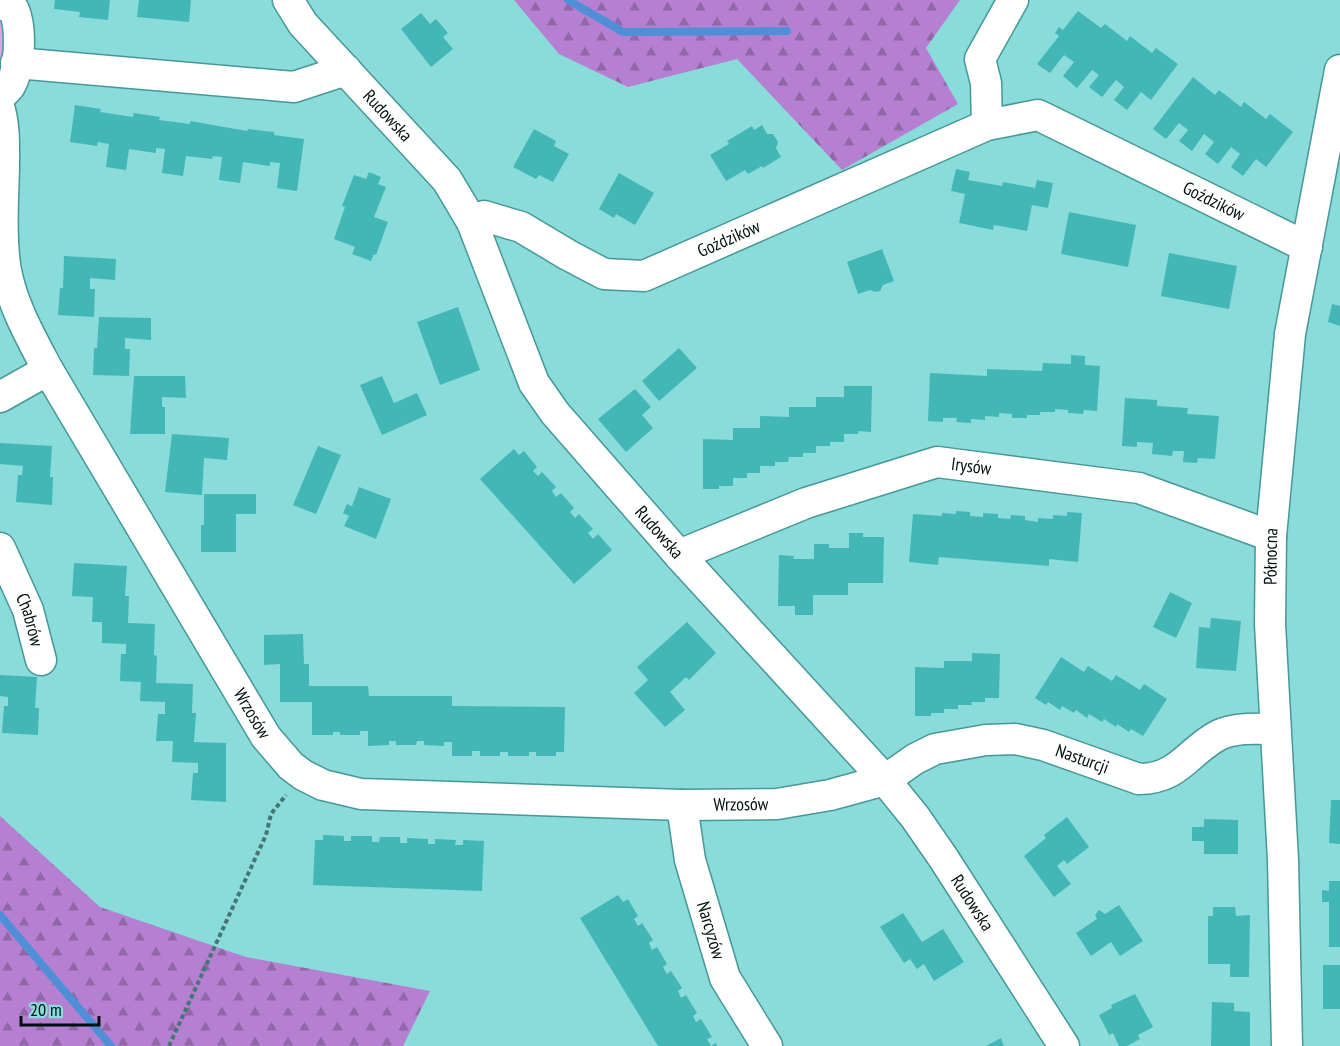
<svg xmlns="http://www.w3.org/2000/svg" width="1340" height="1046" font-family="'PT Sans Narrow',sans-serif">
<defs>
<pattern id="grass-tufts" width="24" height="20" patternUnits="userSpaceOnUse" patternTransform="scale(1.5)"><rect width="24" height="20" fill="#d1a7e8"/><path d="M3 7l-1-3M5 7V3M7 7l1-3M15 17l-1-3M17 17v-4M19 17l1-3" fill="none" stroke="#b28fc6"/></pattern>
<pattern id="forest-firs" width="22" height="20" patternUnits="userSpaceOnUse" patternTransform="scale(1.5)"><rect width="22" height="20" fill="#b580d1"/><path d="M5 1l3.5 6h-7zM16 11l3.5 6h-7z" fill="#9167a8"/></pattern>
</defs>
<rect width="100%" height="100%" fill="#8adcda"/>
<path fill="url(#grass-tufts)" d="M0 17 6 26 3 84 0 82Z"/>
<path fill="url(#forest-firs)" d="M514 0H960L926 48 958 104 842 170 737 59 628 87 559 54Z
M0 816 100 907 246 957 430 991 403 1046H0Z"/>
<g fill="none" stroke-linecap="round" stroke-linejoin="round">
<path stroke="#508fd8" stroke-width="8" d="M568 0 623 32 787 31
M0 915 111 1046"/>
</g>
<path fill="#43b7b5" d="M55 0H110L108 20 79 17 80 12 54 9Z
M139 0H191L189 22 137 17Z
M1078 11 1101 28 1105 24 1127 41 1130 36 1152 53 1156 48 1178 64 1151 100 1141 92 1127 110 1114 100 1124 87 1116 80 1102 97 1089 87 1099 75 1092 70 1077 88 1063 76 1074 62 1064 55 1050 73 1037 64 1059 36 1055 33 1059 27 1063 30Z
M421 13 430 24 436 19 448 33 443 37 453 49 431 67 401 29Z
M1193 77 1215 95 1219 90 1241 107 1244 102 1266 119 1270 114 1293 132 1266 167 1256 159 1243 176 1231 167 1240 154 1231 147 1218 164 1205 154 1214 142 1204 134 1192 151 1179 141 1188 130 1179 123 1166 139 1153 129Z
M75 105 101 109 100 112 133 117 134 113 160 117 159 120 190 124V121L247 131 248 129 274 132V135L304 139 297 191 277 188 280 163 270 162V166L243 162 240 183 219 180 222 157 213 156 212 159 186 156 183 176 162 173 165 149 156 148V153L129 149 126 170 106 167 109 144 98 142 97 146 70 142Z
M762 125 767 134H773L778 142 776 148 781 157 763 168 762 166 748 174 745 170 726 181 710 155 729 144 727 141 752 126 754 130Z
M534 129 556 141 554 146 569 154 553 182 539 175 536 179 513 167Z
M956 169 970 172 968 180 1002 186 1003 182 1035 188 1037 180 1053 183 1048 208 1032 205 1027 231 994 225 993 230 959 223 965 194 951 191Z
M369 172 381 177 378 184 386 187 374 217 388 222 376 255 374 254 371 261 352 254 355 247 334 239 345 207 342 206 354 175 366 179Z
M619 173 654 193 635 225 616 214 614 218 599 209Z
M1069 212 1136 225 1128 267 1061 254Z
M882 249 894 281 883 285 880 291 875 292 870 290 858 294 847 262Z
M1169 253 1237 266 1229 309 1161 296Z
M64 256 116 259 115 280 90 278V289H95L94 317 58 315 60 288H63Z
M1332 304 1340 306V326L1328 322Z
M458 307 480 370 440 385 417 322Z
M99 317 151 318V340L125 338V349H130L129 376 93 375 94 348H97Z
M679 348 697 368 659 401 642 381Z
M1071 355 1085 356V365L1100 366 1097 411 1084 410 1083 414 1068 413V410L1055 409V412H1040V415H1027V418H1012V414L999 413V417L985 416V420L971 419V423L956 422 957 418H943V422L928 421 930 373 987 376V369L1042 371 1043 363 1071 364Z
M134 376H185L186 398 162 397V407H165V434H130Z
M382 376 394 403 417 393 427 415 382 435 360 385Z
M844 386H872L871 432 858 431V434H844V442H830V446H816V453H803V457H789L788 462H775V466H760V473H747V478H733V486H719V489H703V439L733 440V428H760V416L789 417V407H816V397H844Z
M635 389 651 407 642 415 653 428 626 452 598 419Z
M1125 398 1157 400V406L1188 408 1187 414 1219 416 1215 459 1198 458 1197 463 1183 462 1184 451H1173L1172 456 1152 454 1153 443 1137 442V447L1122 446Z
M172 434 229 438 227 460 204 458 202 495 165 492Z
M0 443 52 446 50 477H53L52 505 16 502 18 475H22L23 466 0 464Z
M318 446 341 455 316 514 293 505Z
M514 449 519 455 524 451 537 467 533 471 538 476 542 472 556 487 552 491 556 497 561 493 574 508 570 512 575 518 579 514 593 529 588 533 593 539 598 534 612 550 574 584 480 479Z
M359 487 391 499 376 539 344 526 349 516 343 513 347 504 352 506Z
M204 494H256V514H236V552H201V525H204Z
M956 511 970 512V516L983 517V513L998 514V518L1010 519 1011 515 1025 516V520L1038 522V518L1053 519V515L1067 516V512L1082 513 1078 562 1049 559V566L939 557 938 565 909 562 913 514 942 516V513L956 514Z
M849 533H863V537H884L883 583H848V595H813V615H795V606H778L779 555 794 556 793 559H814V544H829V548H849Z
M74 563 127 566 125 596H129L128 623 155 624 154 655 157 656 156 683 193 684 192 713H196L194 742 226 743V802L191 800 193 773H198V763L172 762 173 741H156L158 714H165V702L140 701 141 682 120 681 121 654H126V644L102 643V622H92L93 597 72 596Z
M1170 592 1192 603 1176 638 1153 627Z
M1211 618 1241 621 1236 671 1196 668 1199 627 1210 628Z
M687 622 716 653 689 680 686 677 670 692 685 710 665 727 634 693 648 680 637 667Z
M303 634 304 664H309V686H368L369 696H452V706L565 707 564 752H556V756H536V752H529V756H508V752H500V756H480V751H472V756H452V742H444V746L424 745V741H417L416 745H396V741H389V745L368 746V731H360V735H340V732H333V735H312V702H280V664L264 665V635Z
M972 653 1000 654 999 698H985V702H971L972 705H958V709H944V713H931V716H915V667L944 668V661H972Z
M1061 657 1084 672 1088 666 1112 681 1116 675 1140 690 1144 684 1167 699 1143 736 1131 729 1129 732 1117 724 1116 727 1104 719 1102 722 1089 714 1087 718 1076 710 1074 713 1062 706 1060 710 1048 702 1046 705 1035 698Z
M0 675 37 677 35 708H39L38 735 2 733 4 706H8V697L0 696Z
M1331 800H1340V844L1329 843Z
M1067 817 1089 847 1067 864 1064 860 1057 866 1071 884 1054 897 1024 856 1046 838 1044 835Z
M1204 819 1238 820V854H1204V841H1192V827H1204Z
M323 835 344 836V841H351V836H372V842H379L380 837H400V843H407V838L428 839V844H435V839L456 840 455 845H463V840L484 841 482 891 313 885 315 840H323Z
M1329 881H1340V947H1329V902H1322V890L1329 891Z
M618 895 623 902 628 899 638 916 634 919 638 926 642 923 653 940 649 943 652 950 657 947 667 964 663 967 667 974 671 971 682 988 678 991 681 998 686 995 697 1013 693 1016 696 1022 701 1019 712 1037 707 1039 711 1046 716 1043 717 1046H658L580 918Z
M1119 905 1143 941 1120 956 1111 942 1091 956 1076 933 1097 919 1095 915 1099 910 1105 914Z
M1213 907H1235L1236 916 1250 915 1249 977H1230V964H1208V916H1213Z
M903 913 922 942 943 929 964 962 934 981 924 964 917 969 910 959 904 963 880 927Z
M1323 965H1340V1009H1323Z
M1135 994 1153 1027 1138 1035 1140 1039 1127 1046H1119L1113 1033 1109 1035 1099 1015 1112 1008 1111 1005Z
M1212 1002 1234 1003V1011L1250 1012V1046H1211Z
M1001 1038 1004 1046H986Z"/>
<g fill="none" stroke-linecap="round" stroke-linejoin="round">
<defs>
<g id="minor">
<path id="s1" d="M288 0 303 24 447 180 472 222 534 383 555 413 679 555 885 780 915 817 944 859 1064 1046"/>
<path d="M0 3 14 10C22 29 20 69 10 86 7 90 3 93 0 97"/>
<path d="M16 63 294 87 346 70"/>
<path id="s2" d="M0 110C5 129 4 148 4 169 3 200 1 233 5 265 11 303 30 336 48 370L266 737 291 766 303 775 323 785 361 794 682 805 777 804 830 795 885 780 915 759 935 749 986 740 1015 739 1043 745 1139 779C1179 779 1188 751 1219 735 1236 727 1256 729 1275 729"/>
<path d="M987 125 986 83 980 59 1013 0"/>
<path id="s3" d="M472 222 484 216 521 227 568 255 604 274 644 276 987 125 1038 115 1307 247"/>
<path d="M0 397 48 370"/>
<path id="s4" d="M0 548 28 610 41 660"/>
<path id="s5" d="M679 555 806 503 937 462 1139 488 1271 536"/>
<path id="s6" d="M682 805 690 860 725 978 767 1046"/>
<path id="s7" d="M1287 1046 1283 860 1270 624 1271 536 1290 334 1340 70"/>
</g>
</defs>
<use href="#minor" stroke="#459896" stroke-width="33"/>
<path stroke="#457574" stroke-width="4" stroke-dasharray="4.5 3" stroke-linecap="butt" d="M169 1046 266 835 271 814 286 795"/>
<use href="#minor" stroke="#fff" stroke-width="30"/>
</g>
<g text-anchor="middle" stroke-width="4.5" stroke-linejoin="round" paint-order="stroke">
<g font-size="18" fill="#000f0f" stroke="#8adcda">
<text dy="6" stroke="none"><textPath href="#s1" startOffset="153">Rudowska</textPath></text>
<text dy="6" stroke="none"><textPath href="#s3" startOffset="810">Goździków</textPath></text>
<text dy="6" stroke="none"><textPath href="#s3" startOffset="280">Goździków</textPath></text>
<text dy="6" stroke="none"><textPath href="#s5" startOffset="309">Irysów</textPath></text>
<text dy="6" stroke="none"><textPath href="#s1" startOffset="657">Rudowska</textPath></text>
<text dy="6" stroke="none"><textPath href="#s7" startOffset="490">Północna</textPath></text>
<text dy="6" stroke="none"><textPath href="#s4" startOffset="78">Chabrów</textPath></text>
<text dy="6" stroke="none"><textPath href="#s2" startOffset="669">Wrzosów</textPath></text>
<text dy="6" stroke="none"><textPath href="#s2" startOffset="1548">Nasturcji</textPath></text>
<text dy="6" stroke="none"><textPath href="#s2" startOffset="1191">Wrzosów</textPath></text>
<text dy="6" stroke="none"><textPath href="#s1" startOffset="1143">Rudowska</textPath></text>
<text dy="6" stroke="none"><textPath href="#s6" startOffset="129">Narcyzów</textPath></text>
</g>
</g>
<path d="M21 1016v9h78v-9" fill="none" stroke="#000f0f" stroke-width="3"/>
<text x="30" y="1016" font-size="18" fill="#000f0f" stroke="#8adcda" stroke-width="4.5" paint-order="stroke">20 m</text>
</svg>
